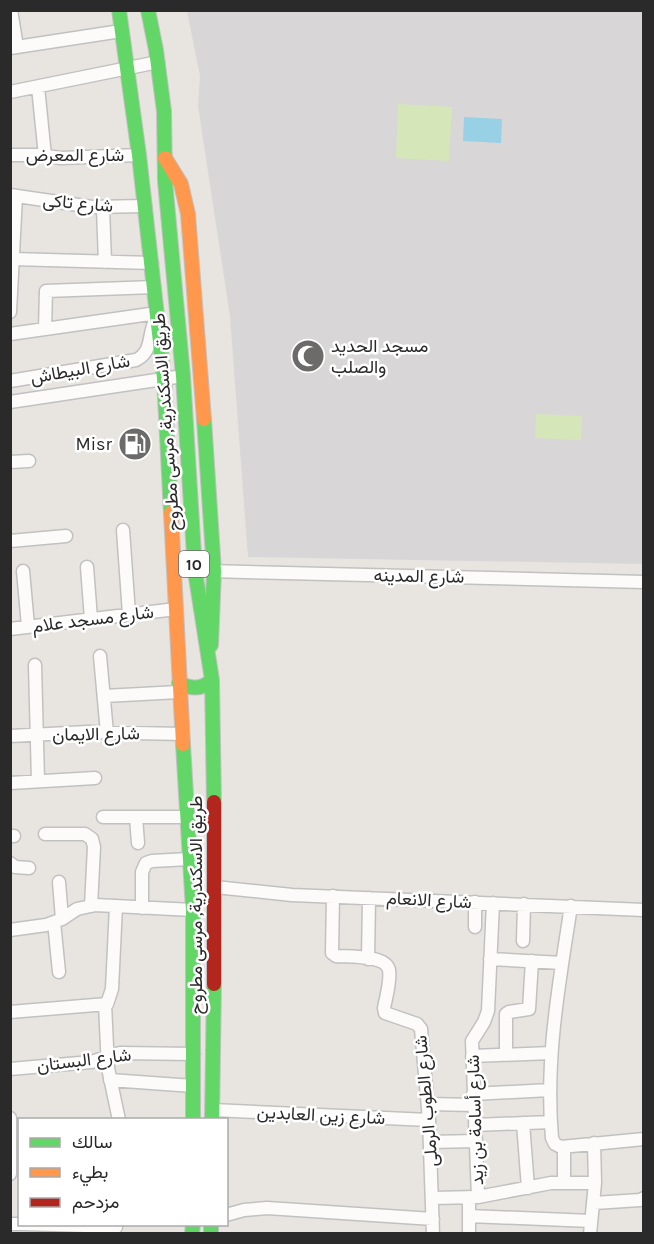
<svg xmlns="http://www.w3.org/2000/svg" width="654" height="1244" font-family="Karla,Vazirmatn,sans-serif">
<rect width="100%" height="100%" fill="#e8e5e0"/>
<path fill="#d8d6d7" d="M187 11H643V564L248 557 230 316 198 106 200 76Z"/>
<path fill="#d5e6b9" d="M398 104 452 107 449 161 396 158Z
M536 414 582 416 581 440 535 438Z"/>
<path fill="#98d1e6" d="M464 117 502 119 501 143 463 141Z"/>
<g fill="none" stroke-linecap="round" stroke-linejoin="round">
<defs>
<path id="street" d="M11 10 17 47
M10 48 121 31
M38 87 45 156
M10 92 158 62
M10 155H39L61 158 139 155
M10 195 92 207 145 206
M103 208 105 262
M13 259 152 263
M10 312 16 196
M45 329 46 291 154 287
M10 334 157 313
M10 381 136 360C152 352 148 338 154 323
M10 402 183 376
M10 462 29 461
M123 530 129 614
M10 541 66 536
M87 567 91 619
M23 571 28 626
M208 571 644 582
M10 629 176 609
M100 656 107 733
M35 665 38 781
M104 696 179 692
M10 736 88 732 182 734
M10 783 95 778
M103 817H187
M136 817 138 843
M45 834H85L92 839 94 847 91 906
M10 836H14
M10 863 15 867 29 868
M59 882 62 919
M215 887 292 895 644 910
M333 896 332 953 336 956C349 957 386 955 389 970 391 981 386 997 384 1008L385 1013 417 1024 421 1029 429 1120 433 1234
M571 906C559 984 545 1059 552 1138L555 1144 561 1147 644 1139
M142 908V872L146 863 152 861 189 859
M54 922 59 972
M475 927V902
M10 930 46 925 62 919 77 909 95 905 193 910
M523 941 524 904
M368 959 369 898
M490 959 562 963
M105 1004 108 1068 119 1120
M10 1012 107 1004 112 989 116 906
M506 1055V1014L509 1012 529 1009 532 961
M472 1056 551 1053
M10 1069 91 1062 120 1053 194 1054
M110 1080 193 1086
M473 1094 550 1090
M428 1104 474 1105
M213 1110 429 1120
M10 1118V1174
M523 1123 528 1188
M475 1125 551 1122
M430 1142 476 1141
M564 1182V1147
M478 1197 472 1041 484 1022 488 1011 493 903
M433 1198 478 1197 551 1183H595
M594 1203 640 1200 644 1198
M226 1215 244 1210 267 1208 433 1219
M469 1216 591 1221
M10 1224H20
M24 1224 116 1227
M469 1234V1197
M590 1234 595 1183 594 1143"/>
<path id="fast" d="M119 10 139 155 164 378 171 513
M148 10 156 50 164 111 165 181 183 376 195 571 212 680 214 802
M204 419 214 571 211 645
M179 683C191 689 202 690 212 680
M183 744 193 910V1120
M212 1120 214 984
M211 1224V1234
M192 1234 193 1224"/>
<path id="slow" d="M165 158 181 184 188 214 204 419
M171 513 183 744"/>
<path id="jam" d="M214 984V802"/>
</defs>
<use href="#street" stroke="#c2c1c1" stroke-width="15"/>
<use href="#fast" stroke="#c2c1c1" stroke-width="16"/>
<use href="#slow" stroke="#c2c1c1" stroke-width="16"/>
<use href="#jam" stroke="#c2c1c1" stroke-width="16"/>
<use href="#street" stroke="#fcfbfa" stroke-width="12"/>
<use href="#fast" stroke="#63d668" stroke-width="14"/>
<use href="#slow" stroke="#ff974d" stroke-width="14"/>
<use href="#jam" stroke="#b3261e" stroke-width="14"/>
</g>
<defs>
<symbol id="mosque-disc" viewBox="-11 -11 22 22"><circle r="9.5" fill="#6c6b6a" stroke="#fff"/><path d="M3.5-4.9A6 6 0 1 0 3.5 4.9A5 5 0 1 1 3.5-4.9Z" fill="#fff"/></symbol>
<symbol id="fuel-disc" viewBox="-11 -11 22 22"><circle r="9.5" fill="#6c6b6a" stroke="#fff"/><path d="M-5.5-6h7V0h2V4h1.3V-2.5L3-4.5l.8-.8L6-3V5H2.5V1h-1V6h-7ZM-4.2-4.7v3.2H.2V-4.7Z" fill="#fff"/></symbol>
</defs>
<g fill-rule="evenodd">
<use href="#mosque-disc" x="289" y="337" width="38" height="38"/>
<use href="#fuel-disc" x="116" y="425" width="38" height="38"/>
</g>
<g text-anchor="middle" stroke-width="5" stroke-linejoin="round" paint-order="stroke">
<rect fill="#fff" stroke="#6a6a6a" stroke-width="1.5" x="179" y="551" width="30" height="26" rx="4.5"/>
<g font-size="16" font-weight="bold" fill="#2a2a2a">
<text x="194" y="570">10</text>
</g>
<g font-size="18" fill="#2a2a2a" stroke="#fff">
<text x="75" y="161">شارع المعرض</text>
<text transform="translate(78 203) rotate(5)" y="6">شارع تاكى</text>
<text transform="translate(80 369) rotate(-10)" y="6">شارع البيطاش</text>
<text transform="translate(166 422) rotate(-94)" y="6">طريق الاسكندرية, مرسى مطروح</text>
<text transform="translate(419 576) rotate(1)" y="6">شارع المدينه</text>
<text transform="translate(93 619) rotate(-7)" y="6">شارع مسجد علام</text>
<text transform="translate(96 734) rotate(-1)" y="6">شارع الايمان</text>
<text transform="translate(429 900) rotate(3)" y="6">شارع الانعام</text>
<text transform="translate(196 905) rotate(-90)" y="6">طريق الاسكندرية, مرسى مطروح</text>
<text transform="translate(84 1060) rotate(-7)" y="6">شارع البستان</text>
<text transform="translate(426 1101) rotate(-95)" y="6">شارع الطوب الرملى</text>
<text transform="translate(321 1115) rotate(3)" y="6">شارع زين العابدين</text>
<text transform="translate(475 1120) rotate(-92)" y="6">شارع أسامة بن زيد</text>
</g>
<g font-size="18" fill="#2a2a2a" stroke="#fff" text-anchor="start">
<text x="331" y="352">مسجد الحديد<tspan x="331" dy="21">والصلب</tspan></text>
<text x="112" y="450" text-anchor="end">Misr</text>
</g>
</g>
<rect width="654" height="1244" fill="none" stroke="#2a2a2a" stroke-width="24"/>
<rect x="18" y="1118" width="210" height="108" fill="#ffffff" stroke="#aaaaaa" stroke-width="1.5"/>
<rect x="30" y="1138" width="30" height="9" fill="#63d668" stroke="#aaaaaa" stroke-width="1.5"/>
<text x="72" y="1148" font-size="18" fill="#2a2a2a">سالك</text>
<rect x="30" y="1168" width="30" height="9" fill="#ff974d" stroke="#aaaaaa" stroke-width="1.5"/>
<text x="72" y="1178" font-size="18" fill="#2a2a2a">بطيء</text>
<rect x="30" y="1198" width="30" height="9" fill="#b3261e" stroke="#aaaaaa" stroke-width="1.5"/>
<text x="72" y="1208" font-size="18" fill="#2a2a2a">مزدحم</text>
</svg>
